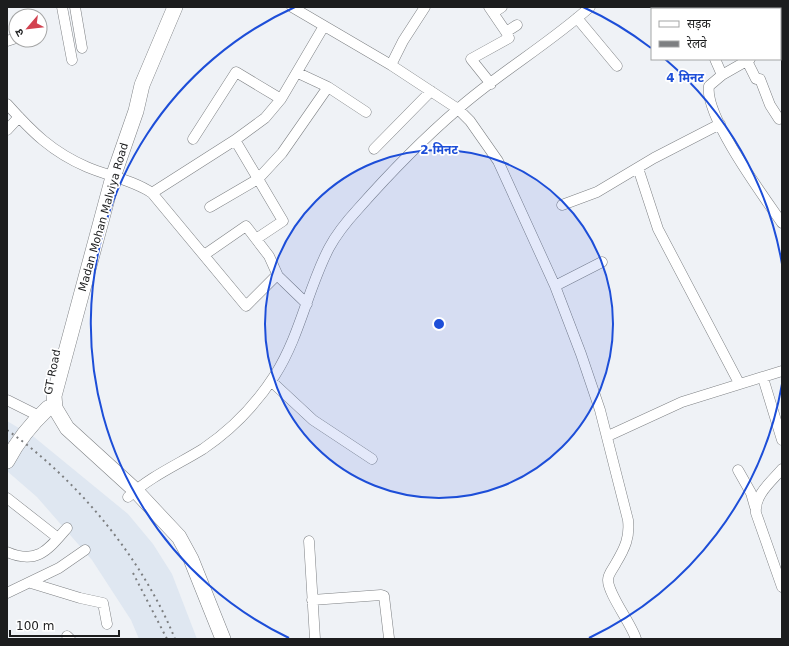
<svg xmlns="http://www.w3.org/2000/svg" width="789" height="646" font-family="'DejaVu Sans','Noto Sans Devanagari',sans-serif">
<rect width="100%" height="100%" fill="#eff2f6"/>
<path fill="#dfe7f1" d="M7 421 34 437 128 514 153 544 172 574 197 639H139L131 620 92 560 37 497 7 471Z"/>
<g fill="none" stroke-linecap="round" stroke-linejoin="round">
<defs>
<path id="minor" d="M62 7 72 60
M75 7 82 48
M292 7 391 65 458 109 470 121 498 161 555 286 581 354 600 410 628 520C630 537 625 548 616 563 613 569 608 574 608 580 608 594 631 623 636 639
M489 7 506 32
M691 7 692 9
M493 13 502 7
M577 18 617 66
M7 41 16 38
M780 43 782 42
M715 59 722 75 709 86C704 116 764 197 782 223
M747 61 756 79H760L770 105 779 119 782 118
M391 65 403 41 425 7
M298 73 328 87 366 112
M722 75 750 59
M491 84 471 59 509 38 506 32 517 25
M7 104C32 132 52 152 87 167 108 176 133 180 152 193L246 306 275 277 278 276 307 304
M7 130 19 117
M193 139 236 72 281 99
M235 140 283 221 256 239
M374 149 431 91
M638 168 658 229 739 383
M152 193 235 140 265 118 281 99 324 26
M562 205 597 192 654 158 720 124
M210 207 258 179 282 153 328 87
M204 255 246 226 269 256 278 276
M555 286 602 262
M763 378 782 440
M271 381 313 420 372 459
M7 400 39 416
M608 436 682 402 782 371
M782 469C771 482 754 495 756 513L782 587
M738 470 751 493 755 507
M128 497C151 476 177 465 203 449 231 430 257 403 275 375 300 336 308 288 329 248 337 233 347 221 358 209 389 174 423 139 458 109 500 72 549 44 590 7
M7 498 58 538
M309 541 315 639
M7 552C37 565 48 550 67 528
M31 583 80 598 103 603 107 624
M7 593 59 568 85 550
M312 600 381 595 384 596 389 638
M67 636 70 639"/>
<path id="highway" d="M175 7 142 85 136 111 113 177 54 396 55 408 67 428 135 490 179 537 191 559 223 639
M7 461C18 440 31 424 48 408"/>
</defs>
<use href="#minor" stroke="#7e8184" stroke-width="11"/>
<use href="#highway" stroke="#7e8184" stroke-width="16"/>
<use href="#minor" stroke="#fff" stroke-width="10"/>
<use href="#highway" stroke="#fff" stroke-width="15"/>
<path stroke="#7d7f81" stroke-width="2" stroke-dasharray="2 4" stroke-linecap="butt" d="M7 430C77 479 143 559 175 639
M133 573 167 639"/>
</g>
<circle cx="439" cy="324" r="174" fill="#1d4ed8" fill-opacity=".12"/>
<g fill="none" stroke="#1d4ed8" stroke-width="2">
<circle cx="439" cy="324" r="174"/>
<path d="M782 384A348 348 0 0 1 589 638M289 638A348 348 0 0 1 295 7M583 7A348 348 0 0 1 651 48M665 59A348 348 0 0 1 782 264"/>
</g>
<g text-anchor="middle" stroke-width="3.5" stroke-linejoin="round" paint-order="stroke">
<g font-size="11" fill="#1c1d1e" stroke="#fff">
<text transform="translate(103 217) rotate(-74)" y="4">Madan Mohan Malviya Road</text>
<text transform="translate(52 372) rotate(-79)" y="4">GT Road</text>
</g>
</g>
<circle cx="439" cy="324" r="6" fill="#1d4ed8" stroke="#fff" stroke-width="2"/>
<g font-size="12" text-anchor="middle" font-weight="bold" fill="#1d4ed8" stroke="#fff" stroke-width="3.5" stroke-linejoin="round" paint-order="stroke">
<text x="685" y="82">4 मिनट</text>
<text x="439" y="154">2 मिनट</text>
</g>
<rect width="789" height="646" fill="none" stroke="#1c1d1e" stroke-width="16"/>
<rect x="651" y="8" width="130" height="52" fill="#ffffff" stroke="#a4a5a5"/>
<rect x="659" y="21" width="20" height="6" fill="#ffffff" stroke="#a4a5a5"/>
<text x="687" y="28" font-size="12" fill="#1c1d1e">सड़क</text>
<rect x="659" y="41" width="20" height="6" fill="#7d7f81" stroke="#a4a5a5"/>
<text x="687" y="48" font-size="12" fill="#1c1d1e">रेलवे</text>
<g transform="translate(28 28) rotate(242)"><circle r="19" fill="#ffffff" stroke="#a4a5a5"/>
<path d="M0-3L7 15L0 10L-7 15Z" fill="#d24250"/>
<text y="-6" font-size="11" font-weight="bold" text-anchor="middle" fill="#1c1d1e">उ</text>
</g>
<path d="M10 630v6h109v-6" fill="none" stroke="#1c1d1e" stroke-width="2"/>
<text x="16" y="630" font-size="12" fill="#1c1d1e" stroke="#ffffff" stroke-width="3" paint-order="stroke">100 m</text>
</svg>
